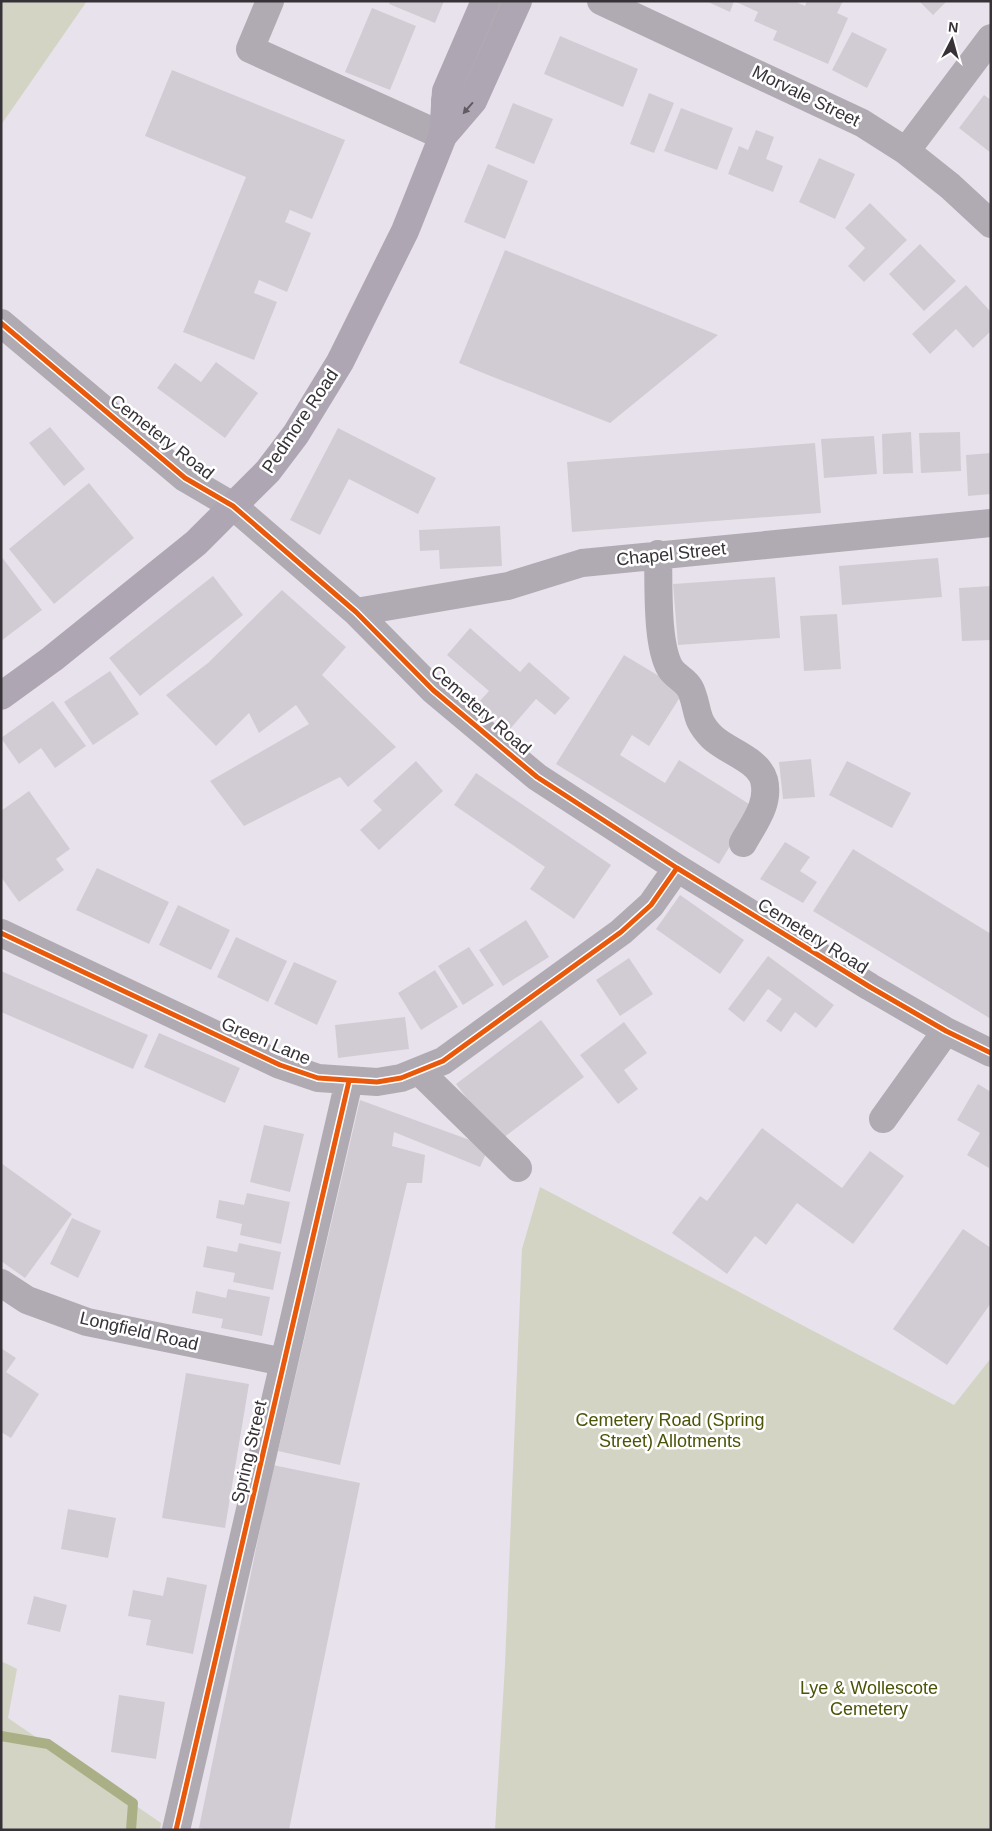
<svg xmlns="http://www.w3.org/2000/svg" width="992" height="1831" font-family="Helvetica,sans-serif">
<rect width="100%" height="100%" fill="#e8e2ec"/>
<path fill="#d3d4c3" d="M1 1H87L1 125Z
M540 1187 954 1405 991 1358V1830H495L505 1665 522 1249Z
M1 1661 17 1669 8 1718 161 1823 160 1830H1Z"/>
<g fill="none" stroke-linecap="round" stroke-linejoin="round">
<path stroke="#aaaf86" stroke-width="10" d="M1 1736 48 1744 133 1803 131 1830"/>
</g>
<path fill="#d1ccd4" d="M390 1H444L435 23 389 4Z
M706 1H794L805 6 807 1H843L837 13 848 18 828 64 773 40 777 31 754 21 758 12 734 1 730 12Z
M919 1H947L933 15Z
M372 8 416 26 390 90 345 72Z
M852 32 887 49 867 88 832 70Z
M560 36 638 69 623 107 544 74Z
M172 70 345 140 312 219 290 210 285 222 311 233 287 292 259 280 254 293 277 302 254 360 183 332 246 177 145 136Z
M649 93 674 103 654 153 630 144Z
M984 95 991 100V153L959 128Z
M513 103 553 119 534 164 495 148Z
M681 108 733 128 717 170 664 151Z
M756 130 774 137 766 159 783 166 773 192 728 174 739 146 748 150Z
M819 158 855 174 835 219 799 202Z
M488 164 528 181 505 239 464 222Z
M870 203 907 240 864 282 848 266 865 248 845 228Z
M920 244 956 281 924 311 889 274Z
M505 250 718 335 610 423 483 373 459 363Z
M966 285 991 312V331L973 348 956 329 930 354 912 334Z
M216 362 258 393 225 438 157 388 175 363 201 382Z
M50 427 85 469 64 486 29 443Z
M338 428 436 478 418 514 349 479 320 535 290 520Z
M911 432 913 473 883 474 882 434Z
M960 432 961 471 921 473 919 433Z
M874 436 877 474 824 478 821 439Z
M815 443 821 513 572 532 567 462Z
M991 453V494L968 496 966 455Z
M89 483 134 538 54 604 9 549Z
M500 526 502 566 440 569 439 550 420 551 419 530Z
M1 556 42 610 1 641Z
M938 558 942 597 842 605 839 566Z
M213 576 243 615 140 696 109 658Z
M775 577 780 638 678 645 673 584Z
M991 586V640L962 641 959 588Z
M282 590 346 647 322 675 396 747 348 787 340 777 244 826 210 781 309 724 296 705 259 733 249 713 216 746 166 695 208 663Z
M837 614 841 669 804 671 800 616Z
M470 628 520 672 529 662 570 698 555 715 536 699 510 729 479 702 489 691 447 655Z
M624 655 684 691 649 746 632 735 620 755 665 783 679 760 754 807 719 864 556 764Z
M110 671 139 714 93 745 64 702Z
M53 701 86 746 55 768 41 748 19 764 1 738Z
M811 759 815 797 783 799 779 762Z
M416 761 443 791 379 850 360 830 382 810 373 801Z
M847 761 911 793 892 828 829 795Z
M476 773 611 865 574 919 530 889 545 867 454 805Z
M29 791 70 849 56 859 64 870 19 902 1 877V811Z
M785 842 810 857 800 871 817 882 803 903 760 879Z
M853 849 991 934V1019L813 911Z
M97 868 169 902 149 944 76 910Z
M680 895 744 940 720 974 656 929Z
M178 905 230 930 211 970 159 945Z
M526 920 549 957 503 986 479 950Z
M236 937 287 961 268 1002 217 977Z
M469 947 494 985 463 1005 438 966Z
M768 956 834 1005 816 1028 795 1012 781 1032 766 1021 782 999 768 989 744 1022 728 1009Z
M629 958 653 994 620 1016 596 980Z
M294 962 337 981 317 1025 274 1004Z
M435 970 458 1007 421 1030 398 993Z
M1 971 148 1035 133 1069 1 1012Z
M405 1017 409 1049 338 1058 335 1025Z
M541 1020 584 1077 499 1141 456 1084Z
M624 1022 647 1053 624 1070 638 1089 618 1104 580 1055Z
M159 1033 240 1068 225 1103 144 1067Z
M978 1084 991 1092 989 1168 967 1155 980 1133 957 1120Z
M360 1100 489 1147 480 1167 394 1132 392 1146 425 1155 422 1183H407L340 1465 278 1451Z
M264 1125 304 1134 290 1192 250 1182Z
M762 1128 842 1188 870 1151 904 1176 853 1244 797 1203 766 1245 755 1236 727 1274 672 1233 700 1196 707 1201Z
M1 1163 72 1214 25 1278 1 1261Z
M247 1193 290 1202 281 1244 240 1235 242 1224 216 1218 219 1200 244 1205Z
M72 1218 101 1231 78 1278 50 1264Z
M963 1229 991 1248V1303L947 1365 893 1329Z
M239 1243 281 1252 273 1290 233 1282 235 1273 203 1267 207 1246 237 1252Z
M228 1289 270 1297 262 1336 221 1328 223 1319 192 1313 196 1291 226 1298Z
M1 1348 16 1358 6 1372 39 1394 11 1438 1 1432Z
M186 1373 249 1384 225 1528 162 1518Z
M273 1465 360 1483 289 1830H208L199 1828Z
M68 1509 116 1518 108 1558 61 1549Z
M167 1577 207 1585 193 1654 146 1645 151 1620 128 1616 133 1590 163 1596Z
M34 1596 67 1605 60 1632 27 1624Z
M119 1695 165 1702 156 1759 111 1752Z"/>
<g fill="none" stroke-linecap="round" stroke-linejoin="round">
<path stroke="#b0aab3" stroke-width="28" d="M270 1 250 49 443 136
M601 1 862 123 906 151 950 186 991 224
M445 101 464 84 501 1
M906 151 991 38
M1 323 185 478 233 506 356 612 433 690 537 777 677 868 870 987 946 1031 991 1053
M658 554C659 584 656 643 670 668 676 678 688 680 692 693 699 712 695 720 712 737 726 751 758 759 764 780 770 804 754 823 743 843
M356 612 508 586 582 563 991 523
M1 933 280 1065 318 1078 377 1082 401 1078 443 1061 621 932 651 905 677 868
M419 1071 518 1168
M883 1119 946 1031
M1 1283 27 1300 87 1322 284 1362
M176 1830 349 1081"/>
<path stroke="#aea6b2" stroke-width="28" d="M443 136 473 101 518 1
M1 696 52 659 196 543 268 471 296 434 340 362 405 231 443 136 446 91 485 1"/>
<defs>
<path id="cycleway" d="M1 323 185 478 233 506 356 612 433 690 537 777 677 868 870 987 946 1031 991 1053
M1 933 280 1065 318 1078 377 1082 401 1078 443 1061 621 932 651 905 677 868
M176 1830 349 1081"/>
</defs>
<use href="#cycleway" stroke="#fff" stroke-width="8"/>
<use href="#cycleway" stroke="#e8590c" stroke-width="5"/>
</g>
<defs><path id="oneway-solid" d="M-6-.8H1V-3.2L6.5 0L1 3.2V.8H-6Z" transform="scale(1.25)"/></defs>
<use fill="#605b63" href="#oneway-solid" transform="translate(468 108) rotate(131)"/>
<g text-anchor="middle" stroke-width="5" stroke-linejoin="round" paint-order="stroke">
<g font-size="18" fill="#363238" stroke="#fff">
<text transform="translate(806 96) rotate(26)" y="6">Morvale Street</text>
<text transform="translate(300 421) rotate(-56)" y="6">Pedmore Road</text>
<text transform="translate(162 437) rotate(38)" y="6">Cemetery Road</text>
<text transform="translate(671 554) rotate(-6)" y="6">Chapel Street</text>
<text transform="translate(481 710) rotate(41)" y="6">Cemetery Road</text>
<text transform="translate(813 936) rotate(32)" y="6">Cemetery Road</text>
<text transform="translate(266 1041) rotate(23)" y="6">Green Lane</text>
<text transform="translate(139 1331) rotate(13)" y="6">Longfield Road</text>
<text transform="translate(249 1452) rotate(-77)" y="6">Spring Street</text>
</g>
<g font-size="18" fill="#4c5408" stroke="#fff">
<text x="670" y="1426">Cemetery Road (Spring<tspan x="670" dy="21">Street) Allotments</tspan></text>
<text x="869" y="1694">Lye &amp; Wollescote<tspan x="869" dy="21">Cemetery</tspan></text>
</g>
</g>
<rect width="992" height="1831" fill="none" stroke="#363238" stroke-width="5"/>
<g transform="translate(952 40) rotate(6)" stroke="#ffffff" stroke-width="4" paint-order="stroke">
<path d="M0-4L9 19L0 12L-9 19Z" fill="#363238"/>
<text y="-8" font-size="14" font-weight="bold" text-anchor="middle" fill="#363238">N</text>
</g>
</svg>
